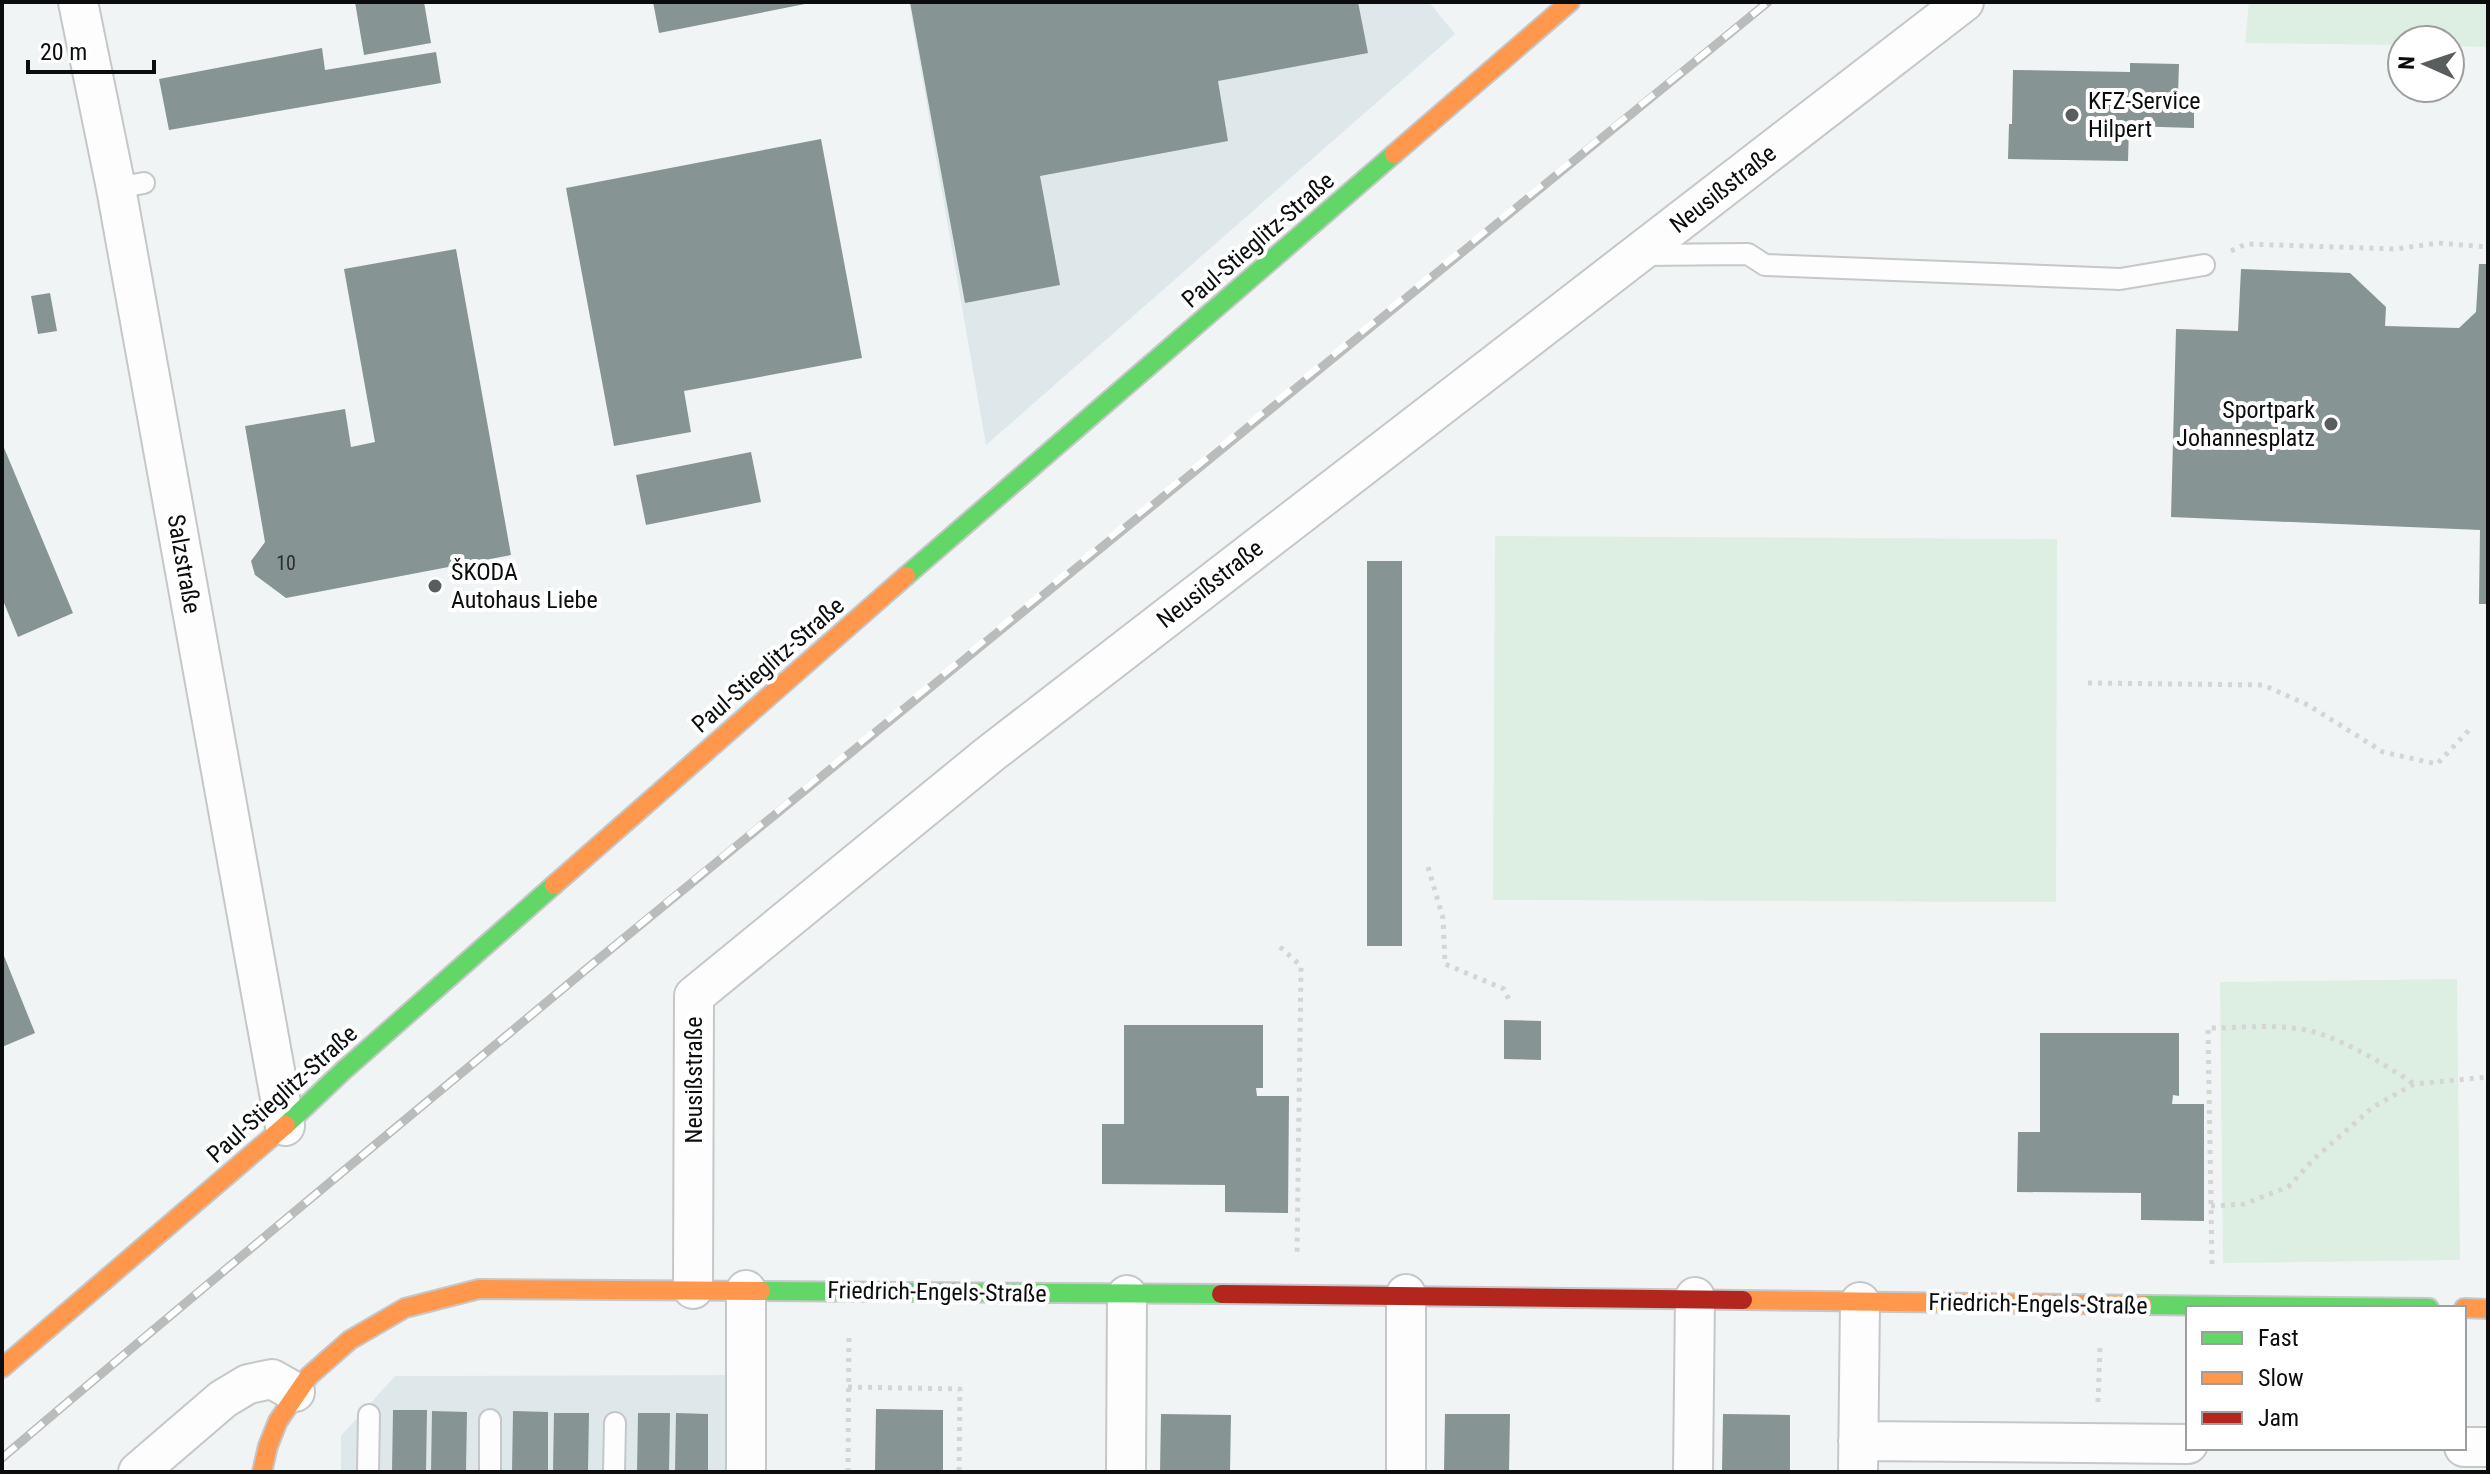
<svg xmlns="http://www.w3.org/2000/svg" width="2490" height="1474" font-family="'Roboto Condensed',sans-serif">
<rect width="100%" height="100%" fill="#f0f4f5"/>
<path fill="#dee8ea" d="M909 2H1429L1455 34 986 445Z
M746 1375V1472H341V1436L395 1376Z"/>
<path fill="#dcefe2" d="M2249 2H2488V47L2450 46V40H2402V45L2245 43Z
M1495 536 2057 539 2056 902 1493 900Z
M2457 979 2460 1260 2223 1263 2220 982Z"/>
<path fill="#869493" d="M355 2H424L431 43 364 55Z
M653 2H810V3L659 33Z
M910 2H1358L1368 53 1218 81 1228 141 1040 176 1060 285 965 303Z
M322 48 325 70 436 52 441 83 169 130 159 79Z
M2130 63 2179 64 2178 95 2194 96V128L2129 126 2128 161 2008 159 2009 124H2012L2013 70 2130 72Z
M821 139 862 358 684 391 691 432 614 446 566 188Z
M456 249 511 555 286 598 255 575 251 561 265 542 245 426 345 409 351 447 375 442 344 269Z
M2479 264H2488V604H2479L2480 530 2171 517 2176 329 2238 331 2241 269 2350 273 2386 307 2385 326 2459 328 2476 312Z
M50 293 57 331 38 334 31 296Z
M2 443 73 613 18 637 2 598Z
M751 452 761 502 646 525 636 475Z
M1367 561H1402V946H1367Z
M2 951 35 1033 2 1047Z
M1504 1020 1541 1021V1060L1504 1059Z
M1124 1025H1263V1088H1256L1257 1096H1289L1288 1213 1225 1212V1185L1102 1184V1124H1124Z
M2040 1033H2179V1096L2173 1095 2172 1104H2204V1221L2141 1220V1193L2017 1192 2018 1132H2040Z
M876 1409 943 1410V1472H875Z
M393 1410H427L426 1472H392Z
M432 1411 467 1412 466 1472H431Z
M513 1411 548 1412V1472H512Z
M554 1413H589L588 1472H553Z
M638 1413H670L669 1472H637Z
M676 1413 708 1414V1472H675Z
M1161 1414 1231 1415 1230 1472H1160Z
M1445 1414H1510L1509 1472H1444Z
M1723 1414 1790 1415V1472H1722Z"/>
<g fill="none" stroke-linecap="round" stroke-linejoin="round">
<defs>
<path id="lane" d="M116 188 144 183
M1641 255 1748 254 1765 265 2120 279 2204 265
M368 1472 369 1415
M490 1472V1420
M614 1472 615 1423"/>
<path id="street" d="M78 2 116 188 285 1126
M693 1289 694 996 990 754 1964 2
M1858 1441 2188 1444
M2464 1447H2488
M138 1472 223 1399 248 1384 272 1379 295 1392
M746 1472V1290
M1126 1472 1127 1295
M1406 1472V1294
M1693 1472 1695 1297
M1858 1472 1860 1302"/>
<path id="fast" d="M906 576 1394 154
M286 1125 343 1071 554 885
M761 1291 1221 1294
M2143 1305 2429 1308"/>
<path id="slow" d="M1394 154 1570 2
M554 885 906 576
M1743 1300 2143 1305
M2464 1308 2488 1309
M2 1368 286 1125
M262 1472 268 1446 278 1421 309 1376 350 1340 405 1308 479 1289 761 1291"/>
<path id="jam" d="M1221 1294 1743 1300"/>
</defs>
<use href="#lane" stroke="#c5c7c8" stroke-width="24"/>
<use href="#street" stroke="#c5c7c8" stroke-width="42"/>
<use href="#fast" stroke="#c5c7c8" stroke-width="22"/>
<use href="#slow" stroke="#c5c7c8" stroke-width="22"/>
<use href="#jam" stroke="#c5c7c8" stroke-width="22"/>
<path stroke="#d5d5d6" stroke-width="5" stroke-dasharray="4 6" stroke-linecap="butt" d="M2231 251 2246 244 2396 249 2438 243 2488 247
M2088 683 2263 685 2308 705 2383 752 2437 764 2472 727
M1428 867 1443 918 1445 964 1504 989 1510 1002
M1280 947 1301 966 1297 1254
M2211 1206 2244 1204 2288 1187 2314 1159 2373 1107 2414 1084 2488 1077
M2212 1264 2208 1028C2242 1028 2282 1023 2314 1032 2350 1043 2384 1064 2414 1084
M848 1387 960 1389 959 1472
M2098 1402 2100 1348
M848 1472 849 1333"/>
<use href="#lane" stroke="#fdfdfe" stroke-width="20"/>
<use href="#street" stroke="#fdfdfe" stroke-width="38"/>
<use href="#fast" stroke="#63d668" stroke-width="18"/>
<use href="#slow" stroke="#ff974d" stroke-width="18"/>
<use href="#jam" stroke="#b3261e" stroke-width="18"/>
<defs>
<path id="rail" d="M2 1458C194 1294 390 1133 584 971 977 645 1372 322 1768 2"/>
</defs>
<use href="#rail" stroke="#babbbb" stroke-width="9"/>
<use href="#rail" stroke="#fff" stroke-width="6" stroke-dasharray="18" stroke-linecap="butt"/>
</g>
<g fill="#5a5d5e" stroke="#fff" stroke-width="3">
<circle cx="2072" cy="115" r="8"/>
<circle cx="2331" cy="424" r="8"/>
<circle cx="435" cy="586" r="8"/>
</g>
<g text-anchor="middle" stroke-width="8" stroke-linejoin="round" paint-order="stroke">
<g font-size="20" fill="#292e2e">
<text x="286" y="570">10</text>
</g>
<g font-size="24" fill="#0a0c0d" stroke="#fff" text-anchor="start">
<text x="2088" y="109">KFZ-Service<tspan x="2088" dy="28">Hilpert</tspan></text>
<text x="2315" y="418" text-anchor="end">Sportpark<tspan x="2315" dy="28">Johannesplatz</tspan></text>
<text x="451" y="580">ŠKODA<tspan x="451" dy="28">Autohaus Liebe</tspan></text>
</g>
<g font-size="24" fill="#0a0c0d" stroke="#fff">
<text transform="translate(1723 189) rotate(-38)" y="8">Neusißstraße</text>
<text transform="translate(1258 240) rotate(-41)" y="8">Paul-Stieglitz-Straße</text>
<text transform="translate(184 564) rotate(80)" y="8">Salzstraße</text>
<text transform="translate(1210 584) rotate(-38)" y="8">Neusißstraße</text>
<text transform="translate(768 665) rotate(-41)" y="8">Paul-Stieglitz-Straße</text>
<text transform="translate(694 1080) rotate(-90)" y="8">Neusißstraße</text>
<text transform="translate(282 1094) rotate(-42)" y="8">Paul-Stieglitz-Straße</text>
<text transform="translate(937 1292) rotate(1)" y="8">Friedrich-Engels-Straße</text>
<text transform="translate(2038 1304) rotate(1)" y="8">Friedrich-Engels-Straße</text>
</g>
</g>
<rect width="2490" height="1474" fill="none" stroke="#0a0c0d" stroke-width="8"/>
<rect x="2186" y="1306" width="280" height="144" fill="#ffffff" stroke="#9d9e9e" stroke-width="2"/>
<rect x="2202" y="1332" width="40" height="12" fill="#63d668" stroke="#9d9e9e" stroke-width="2"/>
<text x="2258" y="1346" font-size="24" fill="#0a0c0d">Fast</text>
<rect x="2202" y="1372" width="40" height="12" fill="#ff974d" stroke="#9d9e9e" stroke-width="2"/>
<text x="2258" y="1386" font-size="24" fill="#0a0c0d">Slow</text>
<rect x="2202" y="1412" width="40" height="12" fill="#b3261e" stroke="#9d9e9e" stroke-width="2"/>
<text x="2258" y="1426" font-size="24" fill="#0a0c0d">Jam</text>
<g transform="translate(2426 64) rotate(273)"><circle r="38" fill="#ffffff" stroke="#9d9e9e" stroke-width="2"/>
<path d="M0-6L14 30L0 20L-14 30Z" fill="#5a5d5e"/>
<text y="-12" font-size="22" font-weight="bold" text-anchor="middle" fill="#0a0c0d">N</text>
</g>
<path d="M28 60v12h126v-12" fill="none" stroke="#0a0c0d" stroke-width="4"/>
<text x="40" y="60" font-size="24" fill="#0a0c0d" stroke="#ffffff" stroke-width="6" paint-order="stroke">20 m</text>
</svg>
